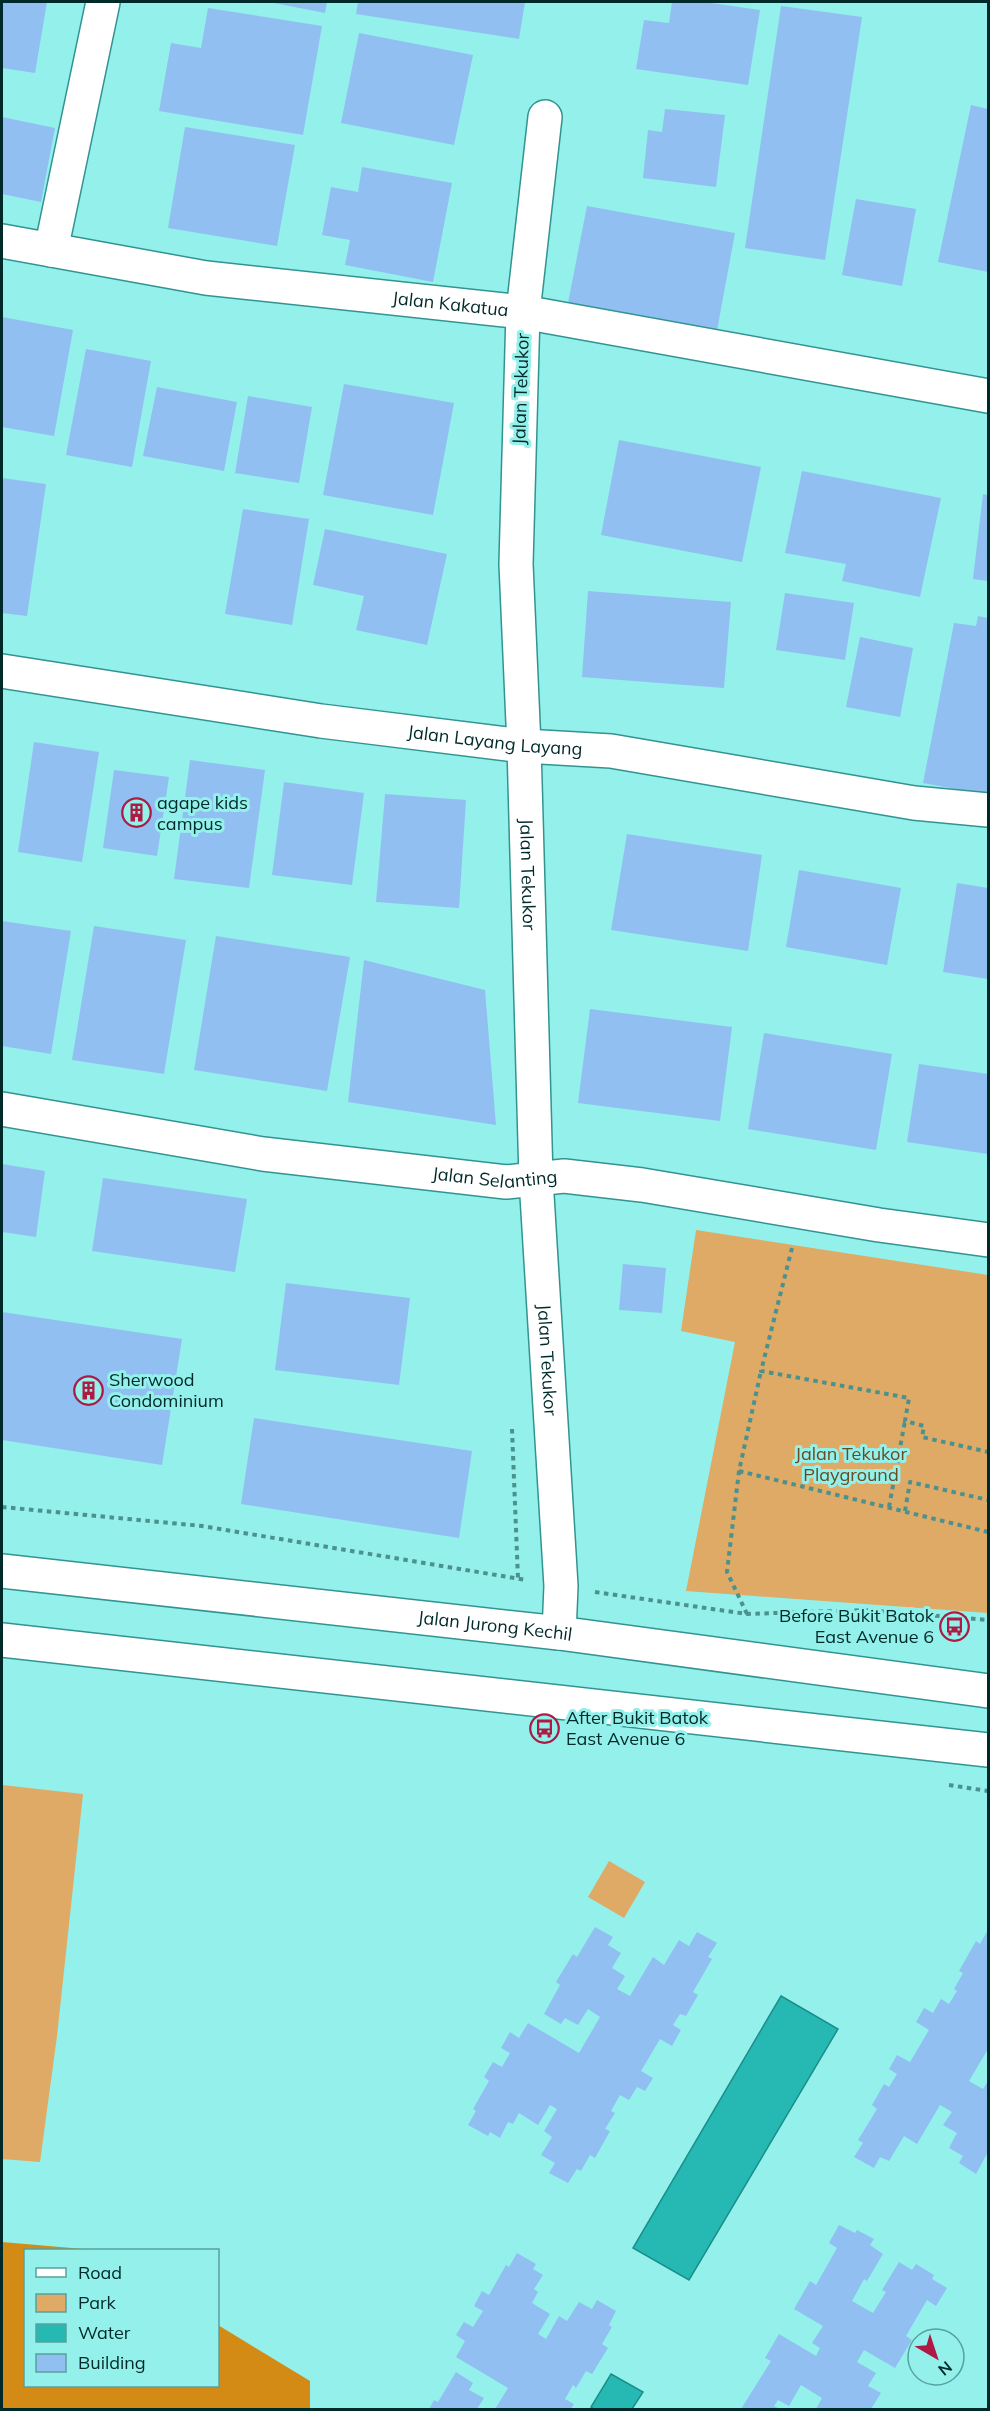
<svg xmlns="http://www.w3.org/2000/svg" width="990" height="2411" font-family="Mulish,sans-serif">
<rect width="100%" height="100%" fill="#93f0eb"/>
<path fill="#dfaa65" d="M696 1230 988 1275V1613L686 1591 735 1342 681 1331Z
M2 1785 83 1794 57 2036 40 2162 2 2159Z
M609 1861 645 1882 624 1918 588 1897Z"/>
<path fill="#d38b15" d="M2 2242 95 2250H26V2386H218V2325L310 2381V2409H2Z"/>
<path fill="#26b9b4" stroke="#1b8e8a" stroke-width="1.5" d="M781 1996 838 2029 689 2280 633 2248Z
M611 2374 643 2392 632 2409H594L591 2407Z"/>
<path fill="#92bff2" d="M2 2H47L35 73 2 68Z
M269 2H327L325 13Z
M358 2H525L519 39 356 14Z
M672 2H704L760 10 748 85 636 69 644 20 669 23Z
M781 6 862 17 825 260 745 248Z
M208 8 322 26 303 135 159 111 171 43 201 48Z
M359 33 473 55 454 145 341 123Z
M971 105 988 109V272L938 262Z
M665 109 725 115 716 187 643 178 648 130 662 132Z
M2 117 55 128 41 202 2 194Z
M185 127 295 145 277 246 168 228Z
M362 167 452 183 433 282 345 265 350 240 322 235 331 187 358 192Z
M856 199 916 209 902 286 842 275Z
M587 206 735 233 716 336 567 308Z
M2 317 73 330 54 436 2 427Z
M86 349 151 361 132 467 66 455Z
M344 384 454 403 433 515 323 495Z
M157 387 237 402 224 471 143 456Z
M248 396 312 407 299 483 235 473Z
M619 440 761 467 742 562 601 535Z
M802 471 941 498 920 597 842 581 846 564 785 553Z
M2 478 46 484 27 616 2 613Z
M983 494 988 495V581L973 579Z
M243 509 309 519 292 625 225 614Z
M325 529 447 554 427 645 356 630 364 596 313 585Z
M588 591 731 602 724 688 582 677Z
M785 593 854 603 845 660 776 650Z
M978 616 988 618V795L923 783 954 623 976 626Z
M860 637 913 648 900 717 846 707Z
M34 742 99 752 82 862 18 852Z
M190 760 265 770 249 888 174 879Z
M114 770 169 777 157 856 103 848Z
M284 782 364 793 352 885 272 875Z
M385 794 466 800 459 908 376 902Z
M627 834 762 855 748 951 611 930Z
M799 870 901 888 887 965 786 947Z
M957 883 988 888V979L943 972Z
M2 921 71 931 51 1054 2 1046Z
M94 926 186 940 164 1074 72 1060Z
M216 936 350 957 327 1091 194 1070Z
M364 960 485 990 496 1125 348 1102Z
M590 1009 732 1027 720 1121 578 1103Z
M764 1033 892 1054 876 1150 748 1129Z
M919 1064 988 1074V1154L907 1142Z
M2 1164 45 1171 36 1237 2 1232Z
M103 1178 247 1199 235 1272 92 1251Z
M623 1264 666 1268 662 1313 619 1310Z
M286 1283 410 1298 399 1385 275 1370Z
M2 1312 182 1339 162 1465 2 1440Z
M254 1418 472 1451 459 1538 241 1504Z
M595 1927 613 1937 608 1945 621 1953 612 1968 625 1976 617 1989 630 1996 653 1957 664 1965 679 1940 689 1946 697 1932 717 1943 708 1957 712 1959 693 1992 698 1995 686 2016 680 2014 673 2025 681 2030 672 2046 660 2039 641 2071 653 2078 645 2091 637 2087 629 2100 620 2095 611 2111 615 2113 605 2129 610 2131 595 2158 590 2155 581 2171 577 2169 568 2183 549 2173 555 2163 541 2155 552 2137 544 2131 557 2109 550 2105 538 2125 519 2113 513 2124 508 2122 500 2138 490 2132 488 2136 468 2125 476 2111 473 2109 489 2081 484 2077 493 2062 502 2067 510 2053 501 2048 510 2032 519 2038 528 2023 579 2053 600 2017 588 2009 578 2025 565 2018 561 2024 544 2014 560 1985 556 1982 573 1954 577 1957Z
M988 1930V2049L969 2081 983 2089 988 2081V2152L976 2174 959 2163 963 2156 949 2148 957 2133 943 2125 952 2112 940 2105 917 2144 904 2136 889 2161 880 2157 874 2168 854 2157 863 2143 858 2140 877 2109 872 2105 884 2084 889 2087 897 2074 889 2069 897 2055 910 2062 929 2030 916 2022 924 2008 933 2013 941 1999 949 2004 957 1991 954 1989 963 1973 959 1971 976 1941 980 1944Z
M839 2225 855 2233 857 2230 874 2239 870 2245 883 2254 867 2281 864 2279 852 2301 873 2313 886 2292 882 2290 899 2262 912 2270 916 2264 934 2275 932 2279 947 2288 936 2306 927 2300 906 2336 912 2340 895 2368 864 2350 857 2362 876 2373 868 2386 881 2393 871 2409H816L822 2398 801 2385 789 2406 778 2400 774 2406 780 2409H741L771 2361 765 2358 779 2334 816 2356 820 2348 812 2343 823 2326 794 2309 810 2281 816 2285 837 2248 829 2243Z
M517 2253 536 2264 533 2269 543 2275 534 2289 538 2292 532 2303 550 2314 538 2334 546 2339 559 2316 567 2321 579 2302 592 2309 597 2300 616 2311 609 2325 612 2327 602 2344 608 2348 592 2374 586 2371 576 2388 573 2385 565 2399 574 2404 571 2409H495L508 2388 456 2357 465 2341 456 2335 464 2322 473 2327 483 2311 474 2306 482 2291 489 2295 506 2265 509 2267Z
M456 2372 473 2383 469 2390 484 2398 477 2409H429L434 2400 438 2402Z"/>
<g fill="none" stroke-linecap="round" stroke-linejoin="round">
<defs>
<g id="street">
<path id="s1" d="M545 117 523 312 516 564 524 746 536 1179 561 1586 559 1633"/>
<path id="s2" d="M2 241 206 278 523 312 988 396"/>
<path d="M51 250 103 2"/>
<path id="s3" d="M2 671 321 721 524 746 611 751 914 803 988 810"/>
<path id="s4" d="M2 1109 263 1154 506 1182 564 1176 642 1185 879 1225 988 1240"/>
</g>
<g id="secondary">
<path id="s5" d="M2 1571 559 1633 988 1691"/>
<path d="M2 1640 988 1750"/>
</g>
</defs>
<use href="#street" stroke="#329491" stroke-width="36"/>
<use href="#secondary" stroke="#329491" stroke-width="36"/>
<path stroke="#4d918e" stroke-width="4" stroke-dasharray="4.5 4.5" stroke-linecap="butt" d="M792 1248 761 1371 909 1398 905 1421 924 1426 922 1437 988 1452
M512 1429 518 1579
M739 1471 988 1532
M2 1507 202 1526 526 1580
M889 1507 905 1421
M905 1511 910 1482 988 1500
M595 1592 747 1614 866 1610 988 1620
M747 1614 727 1572 739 1471 761 1371
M949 1785 988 1791"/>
<use href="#street" stroke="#fff" stroke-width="33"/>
<use href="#secondary" stroke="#fff" stroke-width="33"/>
</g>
<defs>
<symbol id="building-ring" viewBox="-11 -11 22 22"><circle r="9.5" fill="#93f0eb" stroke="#ad1a44" stroke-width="1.5"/><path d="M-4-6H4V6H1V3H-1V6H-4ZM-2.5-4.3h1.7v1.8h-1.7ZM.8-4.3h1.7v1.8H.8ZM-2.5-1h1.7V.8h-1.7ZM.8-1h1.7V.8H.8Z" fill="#ad1a44"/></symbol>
<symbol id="bus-ring" viewBox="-11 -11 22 22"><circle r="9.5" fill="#93f0eb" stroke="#ad1a44" stroke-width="1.5"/><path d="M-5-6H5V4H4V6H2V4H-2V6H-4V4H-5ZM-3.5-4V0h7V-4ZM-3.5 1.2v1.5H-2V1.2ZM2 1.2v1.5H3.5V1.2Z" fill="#ad1a44"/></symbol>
</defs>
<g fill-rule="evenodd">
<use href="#building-ring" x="120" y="796" width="33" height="33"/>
<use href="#building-ring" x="72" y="1374" width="33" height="33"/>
<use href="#bus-ring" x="938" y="1610" width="33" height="33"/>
<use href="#bus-ring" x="528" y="1712" width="33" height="33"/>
</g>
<g text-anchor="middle" stroke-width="6" stroke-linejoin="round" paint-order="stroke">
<g font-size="18" fill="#002a29" stroke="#93f0eb">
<text dy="6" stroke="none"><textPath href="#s2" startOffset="453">Jalan Kakatua</textPath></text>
<text transform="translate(521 389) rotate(-88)" y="6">Jalan Tekukor</text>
<text dy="6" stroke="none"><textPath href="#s3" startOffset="498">Jalan Layang Layang</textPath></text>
<text dy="6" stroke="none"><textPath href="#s1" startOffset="759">Jalan Tekukor</textPath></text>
<text dy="6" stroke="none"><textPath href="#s4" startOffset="498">Jalan Selanting</textPath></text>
<text dy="6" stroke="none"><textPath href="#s1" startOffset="1245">Jalan Tekukor</textPath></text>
<text dy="6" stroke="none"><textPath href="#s5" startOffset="496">Jalan Jurong Kechil</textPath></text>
</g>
<g font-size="18" fill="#002a29" stroke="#93f0eb" text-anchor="start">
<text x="157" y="809">agape kids<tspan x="157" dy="21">campus</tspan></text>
<text x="109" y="1386">Sherwood<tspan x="109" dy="21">Condominium</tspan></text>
<text x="934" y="1622" text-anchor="end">Before Bukit Batok<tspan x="934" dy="21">East Avenue 6</tspan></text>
<text x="566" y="1724">After Bukit Batok<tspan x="566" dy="21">East Avenue 6</tspan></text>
</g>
<g font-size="18" fill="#694a22" stroke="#93f0eb">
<text x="851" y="1460">Jalan Tekukor<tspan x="851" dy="21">Playground</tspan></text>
</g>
</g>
<rect width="990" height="2411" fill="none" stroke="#002a29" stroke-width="6"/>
<rect x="24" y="2249" width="195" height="138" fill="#93f0eb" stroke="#58a19d" stroke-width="1.5"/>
<rect x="36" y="2268" width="30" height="9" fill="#ffffff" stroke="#58a19d" stroke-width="1.5"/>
<text x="78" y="2279" font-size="18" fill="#002a29">Road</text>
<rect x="36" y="2294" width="30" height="18" fill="#dfaa65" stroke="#58a19d" stroke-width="1.5"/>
<text x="78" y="2309" font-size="18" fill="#002a29">Park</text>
<rect x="36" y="2324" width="30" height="18" fill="#26b9b4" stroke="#58a19d" stroke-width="1.5"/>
<text x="78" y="2339" font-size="18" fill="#002a29">Water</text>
<rect x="36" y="2354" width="30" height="18" fill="#92bff2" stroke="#58a19d" stroke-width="1.5"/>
<text x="78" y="2369" font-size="18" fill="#002a29">Building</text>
<g transform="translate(936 2357) rotate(141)"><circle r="28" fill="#93f0eb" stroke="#58a19d" stroke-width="1.5"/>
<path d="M0-4.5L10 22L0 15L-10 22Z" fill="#ad1a44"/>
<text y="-9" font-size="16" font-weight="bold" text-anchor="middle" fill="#002a29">N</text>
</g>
</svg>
